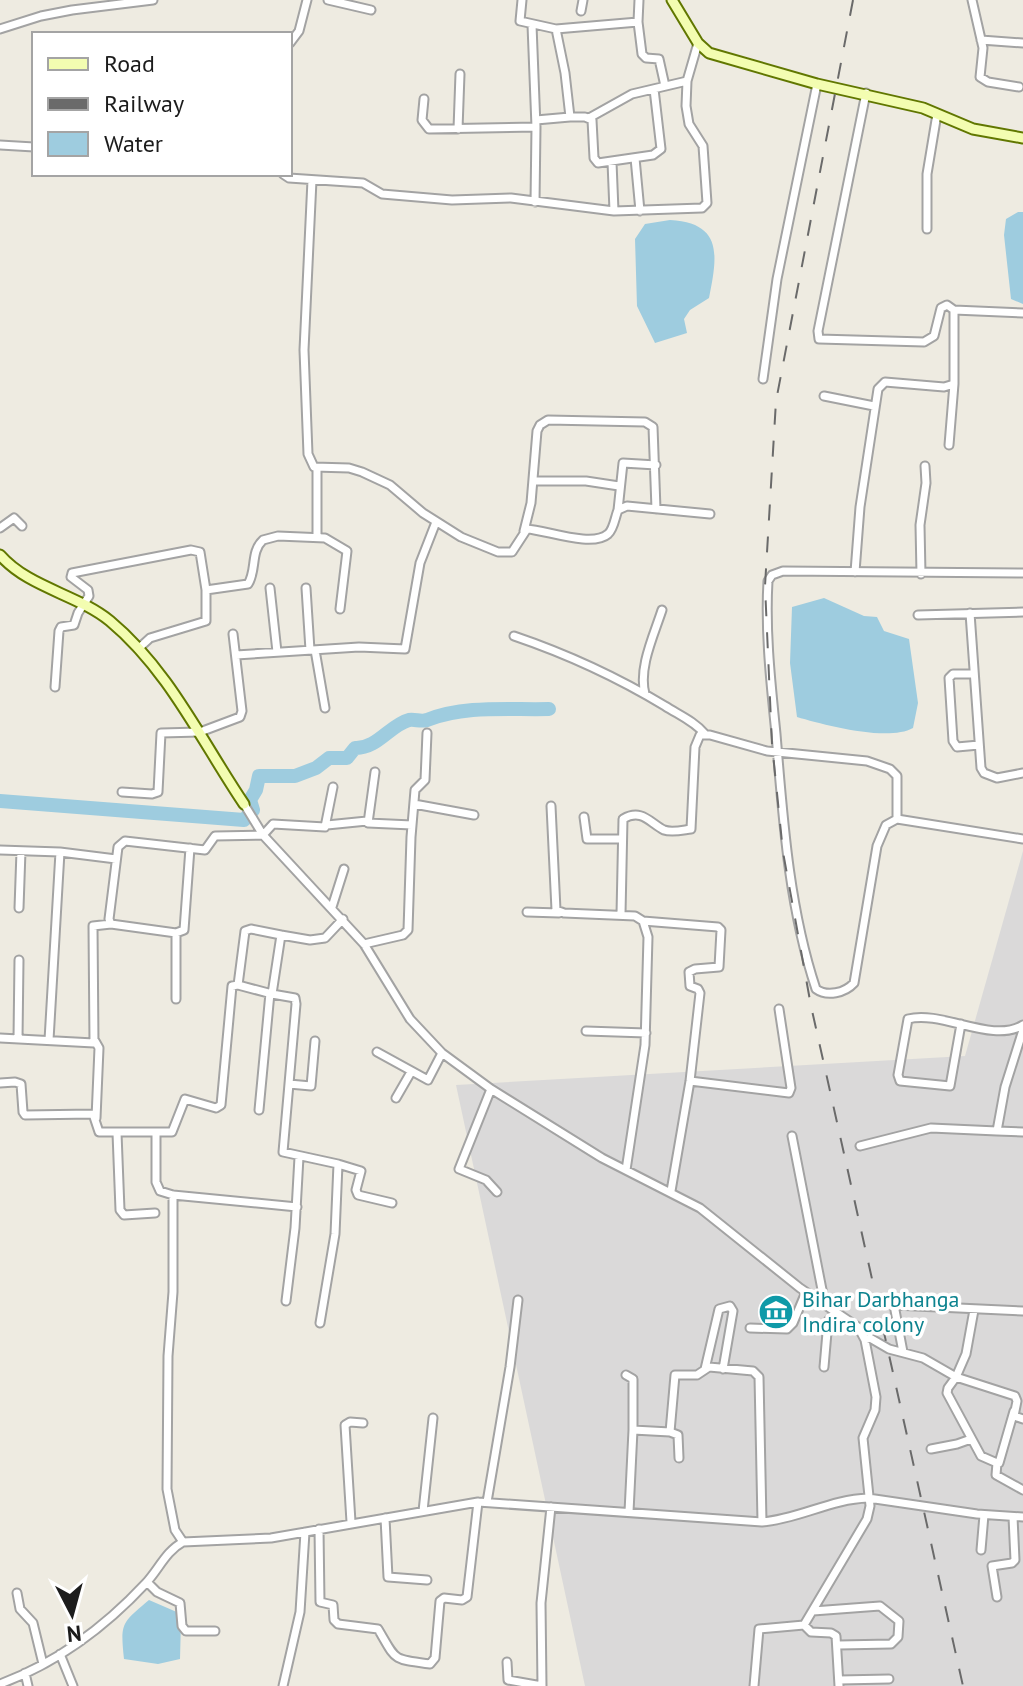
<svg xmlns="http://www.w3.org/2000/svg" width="1023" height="1686" font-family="'PT Sans',sans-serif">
<rect width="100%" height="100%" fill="#eeebe1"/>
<path fill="#dad9d9" d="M1023 851V1686H585L456 1085 965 1056Z"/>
<path fill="#9eccdf" d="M1018 212H1023V304L1011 299 1004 235 1006 219Z
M670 220C724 223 717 257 709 298L690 310 684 319 687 333 655 343 637 306 635 239 645 224Z
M824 598 864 616 877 617 884 631 909 639 918 703 913 728C888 742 824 725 797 717L790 663 792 607Z
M149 1600 179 1613 181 1620 180 1659 158 1664 124 1659C120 1622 122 1623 149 1600Z"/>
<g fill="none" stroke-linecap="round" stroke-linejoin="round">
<path stroke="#9eccdf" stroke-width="14" d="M0 801 244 820 253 810 250 800 256 790 259 776H295L316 768 329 758H347L355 748C377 749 390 725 409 720 415 719 421 722 427 720 465 705 508 710 549 709"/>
<defs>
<path id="street" d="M328 0 371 10
M522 0 520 21 556 29 565 73 570 117H585L592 120 594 158 598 163 653 155 661 149 654 89
M639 0 638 22 642 54 646 58 659 59 665 86
M972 0 983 48 980 77 988 82 1019 87
M581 11 583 0
M532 25 536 127
M0 29 41 16 72 10 153 0
M556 29 638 22
M981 40 1023 43
M290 43 299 31 307 0
M866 93 818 331 819 339 924 342 934 336 941 308 947 305 954 310 1023 313
M424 99 422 120 429 129 536 127 535 202
M589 118 632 94 687 81
M536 120 570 117
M458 129 460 74
M0 145 34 147
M635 158 640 211
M612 162 614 211
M283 174 289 178 363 183 382 194 452 200 511 198 614 211 702 208 707 203 703 146 689 124 686 106 687 81 698 43
M312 180 304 350 308 454 314 467 349 468 362 472 390 485 423 513 461 537 498 552H512L527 529C546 530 592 548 608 534 614 529 615 517 618 510L627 506 710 514
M927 229V174L937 114
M763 379 777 279 817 84
M824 396 874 406
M949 445 954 384
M533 481H586L619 486
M618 510 623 463 656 465
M0 528 14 518 22 526
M524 531 531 503 537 431 540 425 548 420 645 422 653 427 656 509
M317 537V469
M855 572 860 507 878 389 885 382 944 387 954 384V310
M1023 573 783 571 772 575 768 581C765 632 771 684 776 734 783 819 789 908 816 989 827 997 845 993 854 983L877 846 886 825 897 819 1023 839
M921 574 920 525 926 483 925 466
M270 588 277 652
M306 588 310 650
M206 590 248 584C257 570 250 552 263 540L278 536 325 538 347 551 340 609
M970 613 981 768 984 773 997 778 1023 773
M918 615 1023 612
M514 636C567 654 617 677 665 706 679 715 694 721 705 734
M315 650 325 708
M236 655 359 647 405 649 420 563 436 522
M973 674H953L949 678 953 741 957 747 979 745
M55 687 59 631 61 627 74 625 78 613 89 596 88 590 71 577 72 573 191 550 200 552 206 590V621L150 638 138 649
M645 694C638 668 654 635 662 610
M375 772 368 823 412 825
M122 792 152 794 158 792 161 733 200 732 240 717 242 711 233 634
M244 804 263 835 364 944 410 1019 442 1053 491 1089 602 1158 700 1208 800 1288 858 1327 865 1340 876 1397 875 1410 863 1438 870 1506 867 1519 804 1625 759 1629 754 1686
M414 804 474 815
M551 806 556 910 564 913 635 916 643 921 648 937 645 1045 626 1170
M584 817 587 839H622
M327 825 367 821
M190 848 184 930 176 933 111 924 109 919 118 847 125 841 205 850 215 836 263 835 273 824 325 827 333 787
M0 850 60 852 116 859
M332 907 344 869
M19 908 21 851
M527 912 559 913
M621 914 623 819C642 808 650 823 664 830 672 833 683 830 691 829L695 747 700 735H710L767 751 867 761 890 769 897 776V819
M643 921 718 927 721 930 719 967 695 969 689 972 690 986 698 989 700 993 690 1081 671 1191
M176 933V999
M364 944 403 935 408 930 411 837 415 790 425 780 427 733
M238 985 245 931 251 929 281 935
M961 1024 950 1086 900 1081 898 1075 908 1019C942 1010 992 1044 1023 1025
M1023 1030 1005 1087 997 1131 1023 1132
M586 1031 646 1033
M0 1038 94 1043 93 926 111 924
M18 1039 19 960
M49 1040 60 852
M95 1041 99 1048 96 1118
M377 1052 428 1080 442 1053
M690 1081 789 1093 791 1088 779 1009
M0 1083 15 1082 21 1084 23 1112 25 1115 93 1114 99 1132H172L185 1099 216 1108 221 1105 232 986 238 985 272 994
M289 1084 311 1086 315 1041
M491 1089 459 1169 486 1180 497 1192
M396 1098 411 1072
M259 1110 270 993
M117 1133 120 1210 124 1215 155 1213
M156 1133V1182L160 1191 173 1195 297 1207
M792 1136 825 1305
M860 1146 931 1128 997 1131
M338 1164 361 1171 356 1190 358 1195 392 1203
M173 1195V1292L168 1356 167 1489 175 1530 183 1542
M286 1301 295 1228 299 1157
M974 1310 966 1354 956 1377 1015 1396 1017 1401 1014 1416 1023 1419
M320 1323 335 1234 338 1164 283 1152 296 1004 295 998 272 994 281 935 310 940 325 938 343 919
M750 1328 787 1329 793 1323 806 1292
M865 1340 870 1338 889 1349 923 1358 956 1377 948 1388 947 1393 981 1456 997 1463 996 1475 1023 1490
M903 1352 894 1305 1023 1311
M824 1367 828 1321 836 1311
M705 1369 719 1309 730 1306 733 1311 723 1369
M626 1375 633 1379V1430
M670 1432 678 1435 679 1458
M931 1449 957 1444 971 1439
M999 1463 1014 1411
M487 1502 510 1367 518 1300
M423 1511 433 1418
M629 1512 633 1430 670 1432 675 1375H697L709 1367 753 1371 759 1377 762 1522
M385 1518 388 1577 427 1580
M351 1522 345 1425 350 1422 363 1423
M319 1529 320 1602 333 1605 334 1620 338 1624 378 1629C397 1661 391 1659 430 1664L435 1658 440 1601 444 1598 462 1600 467 1597 478 1502
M981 1550 984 1515
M147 1582 157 1592 180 1603 182 1626 186 1631H215
M17 1593 20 1609 33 1623 43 1664
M997 1597 992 1566 1012 1563 1015 1560 1013 1517
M813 1611 880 1606 899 1621 898 1637 891 1644 839 1645
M804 1625 811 1632 831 1633 836 1636 839 1686
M60 1654 73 1686
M507 1662 508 1680 542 1686
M25 1673 28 1686
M839 1680 889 1679
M0 1684C57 1663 105 1627 146 1583 159 1569 166 1551 183 1542L271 1538 478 1502 762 1522C799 1519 831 1499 868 1498L977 1514 1023 1517
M283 1686 300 1612 305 1532
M542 1686 541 1603 551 1507"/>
<path id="secondary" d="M672 0 698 43 709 53 817 84 923 108 973 129 1023 138
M0 555C29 588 77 594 110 621 169 670 202 742 244 804"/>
</defs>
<use href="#street" stroke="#a3a3a3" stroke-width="11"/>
<use href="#secondary" stroke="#617700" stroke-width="13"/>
<use href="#street" stroke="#fff" stroke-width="7"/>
<use href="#secondary" stroke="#f3fdb1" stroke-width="9"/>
<path stroke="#6a6a6a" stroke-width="2" stroke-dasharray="16 16" stroke-linecap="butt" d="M853 0 776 401 765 586 772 744 783 852 811 1006 963 1686"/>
</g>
<defs>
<symbol id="museum-disc" viewBox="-11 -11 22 22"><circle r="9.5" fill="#0f9aa8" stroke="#fff"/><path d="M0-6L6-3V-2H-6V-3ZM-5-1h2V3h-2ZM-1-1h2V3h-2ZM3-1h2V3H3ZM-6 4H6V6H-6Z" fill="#fff"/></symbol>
</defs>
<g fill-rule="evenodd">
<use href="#museum-disc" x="756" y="1292" width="40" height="40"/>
</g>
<g text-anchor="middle" stroke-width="7" stroke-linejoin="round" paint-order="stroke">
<g font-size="22" fill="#0d838f" stroke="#fff" text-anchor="start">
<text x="802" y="1307">Bihar Darbhanga<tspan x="802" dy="25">Indira colony</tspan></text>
</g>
</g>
<rect x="32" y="32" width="260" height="144" fill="#ffffff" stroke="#a4a4a4" stroke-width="2"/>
<rect x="48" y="58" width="40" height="12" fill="#f3fdb1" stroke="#a4a4a4" stroke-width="2"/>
<text x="104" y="72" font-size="24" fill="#1c1c1c">Road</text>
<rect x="48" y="98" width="40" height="12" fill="#6a6a6a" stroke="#a4a4a4" stroke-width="2"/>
<text x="104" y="112" font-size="24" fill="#1c1c1c">Railway</text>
<rect x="48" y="132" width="40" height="24" fill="#9eccdf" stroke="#a4a4a4" stroke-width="2"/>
<text x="104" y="152" font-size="24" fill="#1c1c1c">Water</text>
<g transform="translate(72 1614) rotate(174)" stroke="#ffffff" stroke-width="6" paint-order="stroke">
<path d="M0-6L14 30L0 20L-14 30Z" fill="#1c1c1c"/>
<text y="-12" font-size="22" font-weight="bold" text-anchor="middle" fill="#1c1c1c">N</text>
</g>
</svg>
